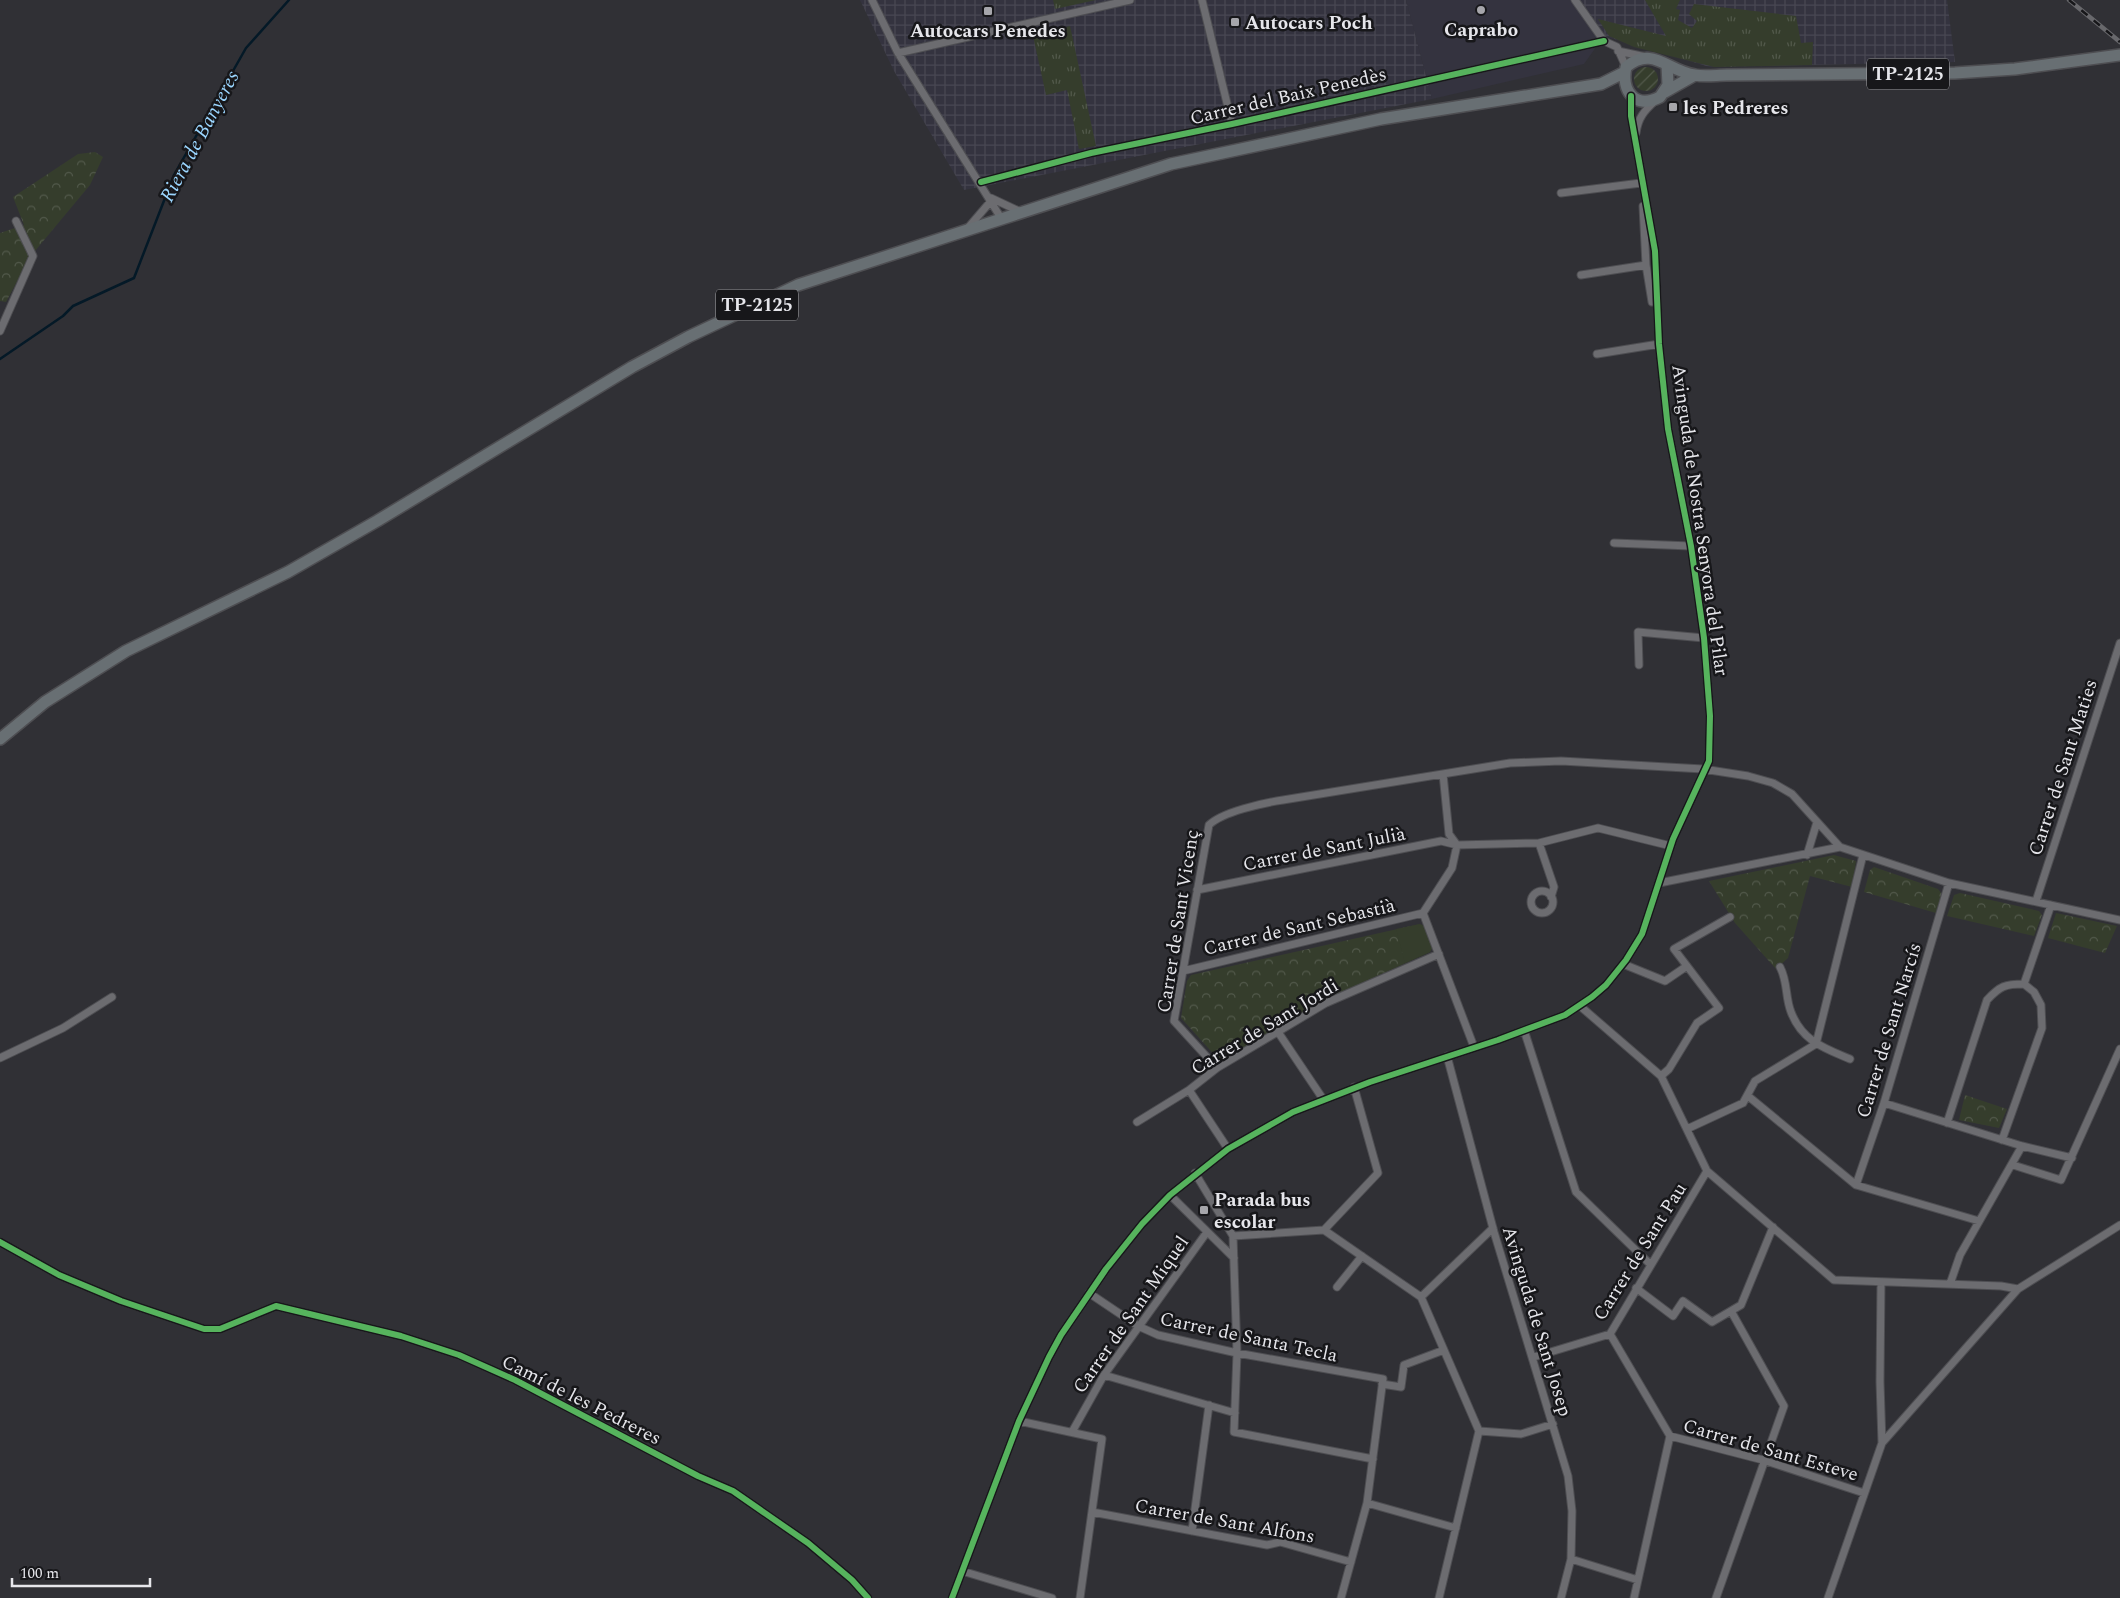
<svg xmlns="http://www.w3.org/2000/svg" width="2120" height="1598" font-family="Spectral,serif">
<defs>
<pattern id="industrial-grid" width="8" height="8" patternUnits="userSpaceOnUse" patternTransform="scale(1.25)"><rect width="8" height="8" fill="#34333f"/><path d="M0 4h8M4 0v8" fill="none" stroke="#484752"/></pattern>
<pattern id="grass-tufts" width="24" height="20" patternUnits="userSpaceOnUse" patternTransform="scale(1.25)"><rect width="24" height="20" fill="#353d2c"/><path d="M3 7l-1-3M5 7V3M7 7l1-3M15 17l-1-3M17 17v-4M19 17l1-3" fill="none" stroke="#52594b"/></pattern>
<pattern id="forest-crowns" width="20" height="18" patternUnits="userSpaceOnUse" patternTransform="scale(1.25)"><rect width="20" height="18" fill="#353d2c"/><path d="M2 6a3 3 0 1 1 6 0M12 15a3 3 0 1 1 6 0" fill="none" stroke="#52594b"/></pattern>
<pattern id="garden-furrows" width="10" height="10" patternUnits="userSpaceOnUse" patternTransform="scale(1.25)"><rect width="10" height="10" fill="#353d2c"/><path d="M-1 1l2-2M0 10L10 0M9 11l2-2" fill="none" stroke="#52594b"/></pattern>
</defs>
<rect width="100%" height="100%" fill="#303035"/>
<path fill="#34333f" d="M1406 0H1580L1604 36 1584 64 1432 99Z"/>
<path fill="url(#industrial-grid)" d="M860 0H1406L1432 99 964 190 894 71Z
M1580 0H1947L1955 62 1710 67 1604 36Z"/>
<path fill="url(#grass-tufts)" d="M1053 0H1096L1055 9Z
M1645 0H1680L1676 9 1680 10 1678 20 1692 28 1697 21 1689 14 1694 4 1796 16 1801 43 1813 42 1812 65 1714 67 1634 47 1609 36 1598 19 1666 36Z
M1070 26 1096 146 1079 149 1067 90 1046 95 1033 36Z"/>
<path fill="url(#forest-crowns)" d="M95 152 103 157 90 185 30 257 6 302 0 301V233L24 225 13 197 78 154Z
M1834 855 1856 861 1852 887 1810 876 1788 958 1776 969 1735 923 1709 881Z
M1874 867 1938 889 1942 894 1936 913 1864 892 1870 870Z
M1960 893 2039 911 2042 915 2034 936 1947 916 1954 895Z
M2056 913 2117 926 2105 953 2048 938Z
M1420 924 1432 948 1430 952 1316 1004 1224 1061 1219 1060 1181 1018 1187 981 1191 975Z
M1965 1095 2007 1109 1999 1128 1959 1120Z"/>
<path fill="url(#garden-furrows)" d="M1634 79a12 12 0 1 1 24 0a12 12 0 1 1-24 0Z"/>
<path fill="#353d2c" d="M1420 924 1425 926 1432 948 1430 952 1405 963 1396 929Z"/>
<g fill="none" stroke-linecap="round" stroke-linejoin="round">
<path stroke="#041927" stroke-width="2.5" d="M0 359 63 316 73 306 134 278 174 175 246 48 289 0"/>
<defs>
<path id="minor" d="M872 0 898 53 1001 218
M1202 0 1232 124
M1575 0 1604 41 1617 47 1626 67
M1618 51 1646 57
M898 53 1130 0
M1636 133C1638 118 1644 111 1655 101
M981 182 1091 153 1232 124 1604 41
M1561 193 1641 183
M991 198 1021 212
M1643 206 1646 265 1652 302
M967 229 991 201
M1581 275 1646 265
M0 331 33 256 16 221
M1597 354 1659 344
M1614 543 1691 546
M1639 665 1638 632 1704 638
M1443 774 1449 834 1457 845 1452 868 1423 913 1474 1047
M1539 843 1554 887 1551 897
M1807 855 1817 822
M1659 883 1840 847
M1197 890 1441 841 1457 845 1539 843 1598 828 1671 846
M1531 902a11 11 0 1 1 22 0a11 11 0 1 1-22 0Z
M2036 901 2120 643
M1623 964 1665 981 1687 966
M1780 967C1788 982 1785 997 1791 1012 1802 1041 1824 1048 1850 1059
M1183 971 1423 913
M2024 984 2051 905
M1580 1006 1661 1076 1707 1171 1834 1280 2001 1286 2018 1289
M1524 1030 1576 1192 1650 1264
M1278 1032 1323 1099
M1816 1044 1863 855
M1447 1056 1494 1232 1568 1476 1572 1511 1571 1559 1561 1598
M0 1058 63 1028 112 997
M1217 1068 1174 1021 1209 825C1222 812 1263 803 1283 800L1510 763 1561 761 1703 769 1748 776 1773 783 1792 794 1840 847 1949 883 2120 920
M1661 1076 1669 1069 1697 1023 1719 1008 1674 949 1730 917
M1189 1090 1228 1149
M1748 1096 1856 1185 1979 1221
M1884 1103 2022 1146 2072 1158
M1137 1122 1189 1090 1217 1068 1326 1003 1439 954
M1947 1123 1987 1000C2000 986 2005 984 2024 984
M1687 1129 1743 1103 1755 1081 1816 1044
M2002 1140 2042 1028 2041 1005 2034 992 2024 984
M2013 1165 2061 1180 2120 1049
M1195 1173 1233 1236 1237 1353 1234 1432 1373 1459
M1856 1185 1884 1103 1949 883
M1170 1195 1234 1258
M1324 1230 1378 1173 1354 1087
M1233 1236 1324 1230 1421 1297 1479 1431
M0 1242 59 1275 121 1301 204 1329H220L276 1306 401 1336 459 1355 515 1380 698 1476 733 1491 808 1543 852 1580 868 1598
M1881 1282 1880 1382 1882 1443
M1950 1284 1960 1255 2022 1146
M1337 1287 1362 1256
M1636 1288 1673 1316 1683 1301 1712 1322 1741 1305 1773 1227
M1089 1293 1138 1326 1158 1335 1237 1353 1383 1379 1367 1503 1341 1598
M1421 1297 1493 1228
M1610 1334 1670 1436 1634 1598
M1534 1357 1610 1334 1707 1171
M1104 1375 1235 1413
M1382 1384 1401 1387 1404 1365 1444 1350
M1019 1421 1102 1439 1080 1598
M1479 1431 1521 1434 1553 1424
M1072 1432 1104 1375 1207 1232
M1670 1436 1763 1460 1864 1493
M1367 1503 1456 1528
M1092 1512 1267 1545 1280 1542 1351 1562
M1192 1531 1209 1405
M1571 1559 1638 1580
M962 1571 1052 1598
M952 1598 1019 1421 1049 1357 1061 1335 1106 1269 1142 1224 1170 1195 1228 1149 1293 1112 1370 1082 1498 1040 1565 1015 1592 997 1606 985 1626 960 1642 934 1673 839 1709 761 1710 716 1704 638 1691 546 1668 429 1659 344 1655 251 1631 116V96
M1439 1598 1479 1431
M1716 1598 1784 1406 1731 1311
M1828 1598 1882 1443 2018 1289 2120 1225"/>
<path id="primary" d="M1667 65 1668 85 1660 97C1635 110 1621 91 1626 67 1653 45 1667 71 1695 75 1705 77 1717 75 1727 75L1955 73 2015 69 2120 55
M1665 92 1695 75
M0 739 45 702 126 651 288 572 377 521 632 367 688 337 798 285 1171 164 1381 119 1601 84 1625 72"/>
</defs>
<use href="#minor" stroke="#4e4e52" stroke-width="9"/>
<use href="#primary" stroke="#4e4e52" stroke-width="14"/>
<use href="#minor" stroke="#6c6c70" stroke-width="7"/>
<use href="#primary" stroke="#686f73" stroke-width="11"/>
<defs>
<path id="rail" d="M2069 0 2120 42"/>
</defs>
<use href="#rail" stroke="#68686c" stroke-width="4.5"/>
<use href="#rail" stroke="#17171a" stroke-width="2.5" stroke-dasharray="8" stroke-linecap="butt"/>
<defs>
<path id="cycleway" d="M981 182 1091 153 1232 124 1604 41
M0 1242 59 1275 121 1301 204 1329H220L276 1306 401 1336 459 1355 515 1380 698 1476 733 1491 808 1543 852 1580 868 1598
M952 1598 1019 1421 1049 1357 1061 1335 1106 1269 1142 1224 1170 1195 1228 1149 1293 1112 1370 1082 1498 1040 1565 1015 1592 997 1606 985 1626 960 1642 934 1673 839 1709 761 1710 716 1704 638 1691 546 1668 429 1659 344 1655 251 1631 116V96"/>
</defs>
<use href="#cycleway" stroke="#17171a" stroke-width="9"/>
<use href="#cycleway" stroke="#56b35d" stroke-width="6"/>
</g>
<g fill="#a6a6ab" stroke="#17171a" stroke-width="2">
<circle cx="1481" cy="10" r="5"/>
<rect x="983" y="6" width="10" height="10" rx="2.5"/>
<rect x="1230" y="17" width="10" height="10" rx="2.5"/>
<rect x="1668" y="102" width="10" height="10" rx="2.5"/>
<rect x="1199" y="1205" width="10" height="10" rx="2.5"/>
</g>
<g text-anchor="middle" stroke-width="5" stroke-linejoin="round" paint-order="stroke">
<g fill="#17171a" stroke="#a8a8ac" stroke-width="1">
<rect x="1867" y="58.5" width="82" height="31" rx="4"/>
<rect x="716" y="289.5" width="82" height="31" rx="4"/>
</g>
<g font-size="18" font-weight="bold" fill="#e6e6eb">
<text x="1908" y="80">TP-2125</text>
<text x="757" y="311">TP-2125</text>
</g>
<g font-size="19" font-weight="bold" fill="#e6e6eb" stroke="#17171a" text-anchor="start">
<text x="1245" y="29">Autocars Poch</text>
<text x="1481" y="36" text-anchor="middle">Caprabo</text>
<text x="988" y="37" text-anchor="middle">Autocars Penedes</text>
<text x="1683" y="114">les Pedreres</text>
<text x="1214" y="1206">Parada bus<tspan x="1214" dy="22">escolar</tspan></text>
</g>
<g font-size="19" fill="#e6e6eb" stroke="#17171a">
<text transform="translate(1288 95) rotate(-13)" y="7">Carrer del Baix Penedès</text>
<text transform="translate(1701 520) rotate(82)" y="7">Avinguda de Nostra Senyora del Pilar</text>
<text transform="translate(2062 767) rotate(-72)" y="7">Carrer de Sant Maties</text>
<text transform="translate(1324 848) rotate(-11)" y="7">Carrer de Sant Julià</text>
<text transform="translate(1177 921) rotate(-81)" y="7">Carrer de Sant Vicenç</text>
<text transform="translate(1299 926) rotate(-13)" y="7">Carrer de Sant Sebastià</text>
<text transform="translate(1264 1026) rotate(-31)" y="7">Carrer de Sant Jordi</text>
<text transform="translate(1888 1030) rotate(-73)" y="7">Carrer de Sant Narcís</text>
<text transform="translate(1639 1251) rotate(-58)" y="7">Carrer de Sant Pau</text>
<text transform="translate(1130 1314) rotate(-55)" y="7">Carrer de Sant Miquel</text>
<text transform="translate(1538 1321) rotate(73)" y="7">Avinguda de Sant Josep</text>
<text transform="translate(1249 1336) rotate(12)" y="7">Carrer de Santa Tecla</text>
<text transform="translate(582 1399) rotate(27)" y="7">Camí de les Pedreres</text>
<text transform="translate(1771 1449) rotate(16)" y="7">Carrer de Sant Esteve</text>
<text transform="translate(1225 1520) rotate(10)" y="7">Carrer de Sant Alfons</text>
</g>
<g font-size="20" font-style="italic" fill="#9bd6ff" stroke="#17171a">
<text transform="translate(199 136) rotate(-62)" y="7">Riera de Banyeres</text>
</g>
</g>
<path d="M12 1578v8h138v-8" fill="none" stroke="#e6e6eb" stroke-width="2.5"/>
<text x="20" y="1578" font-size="15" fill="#e6e6eb" stroke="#17171a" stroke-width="4" paint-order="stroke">100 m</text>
</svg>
